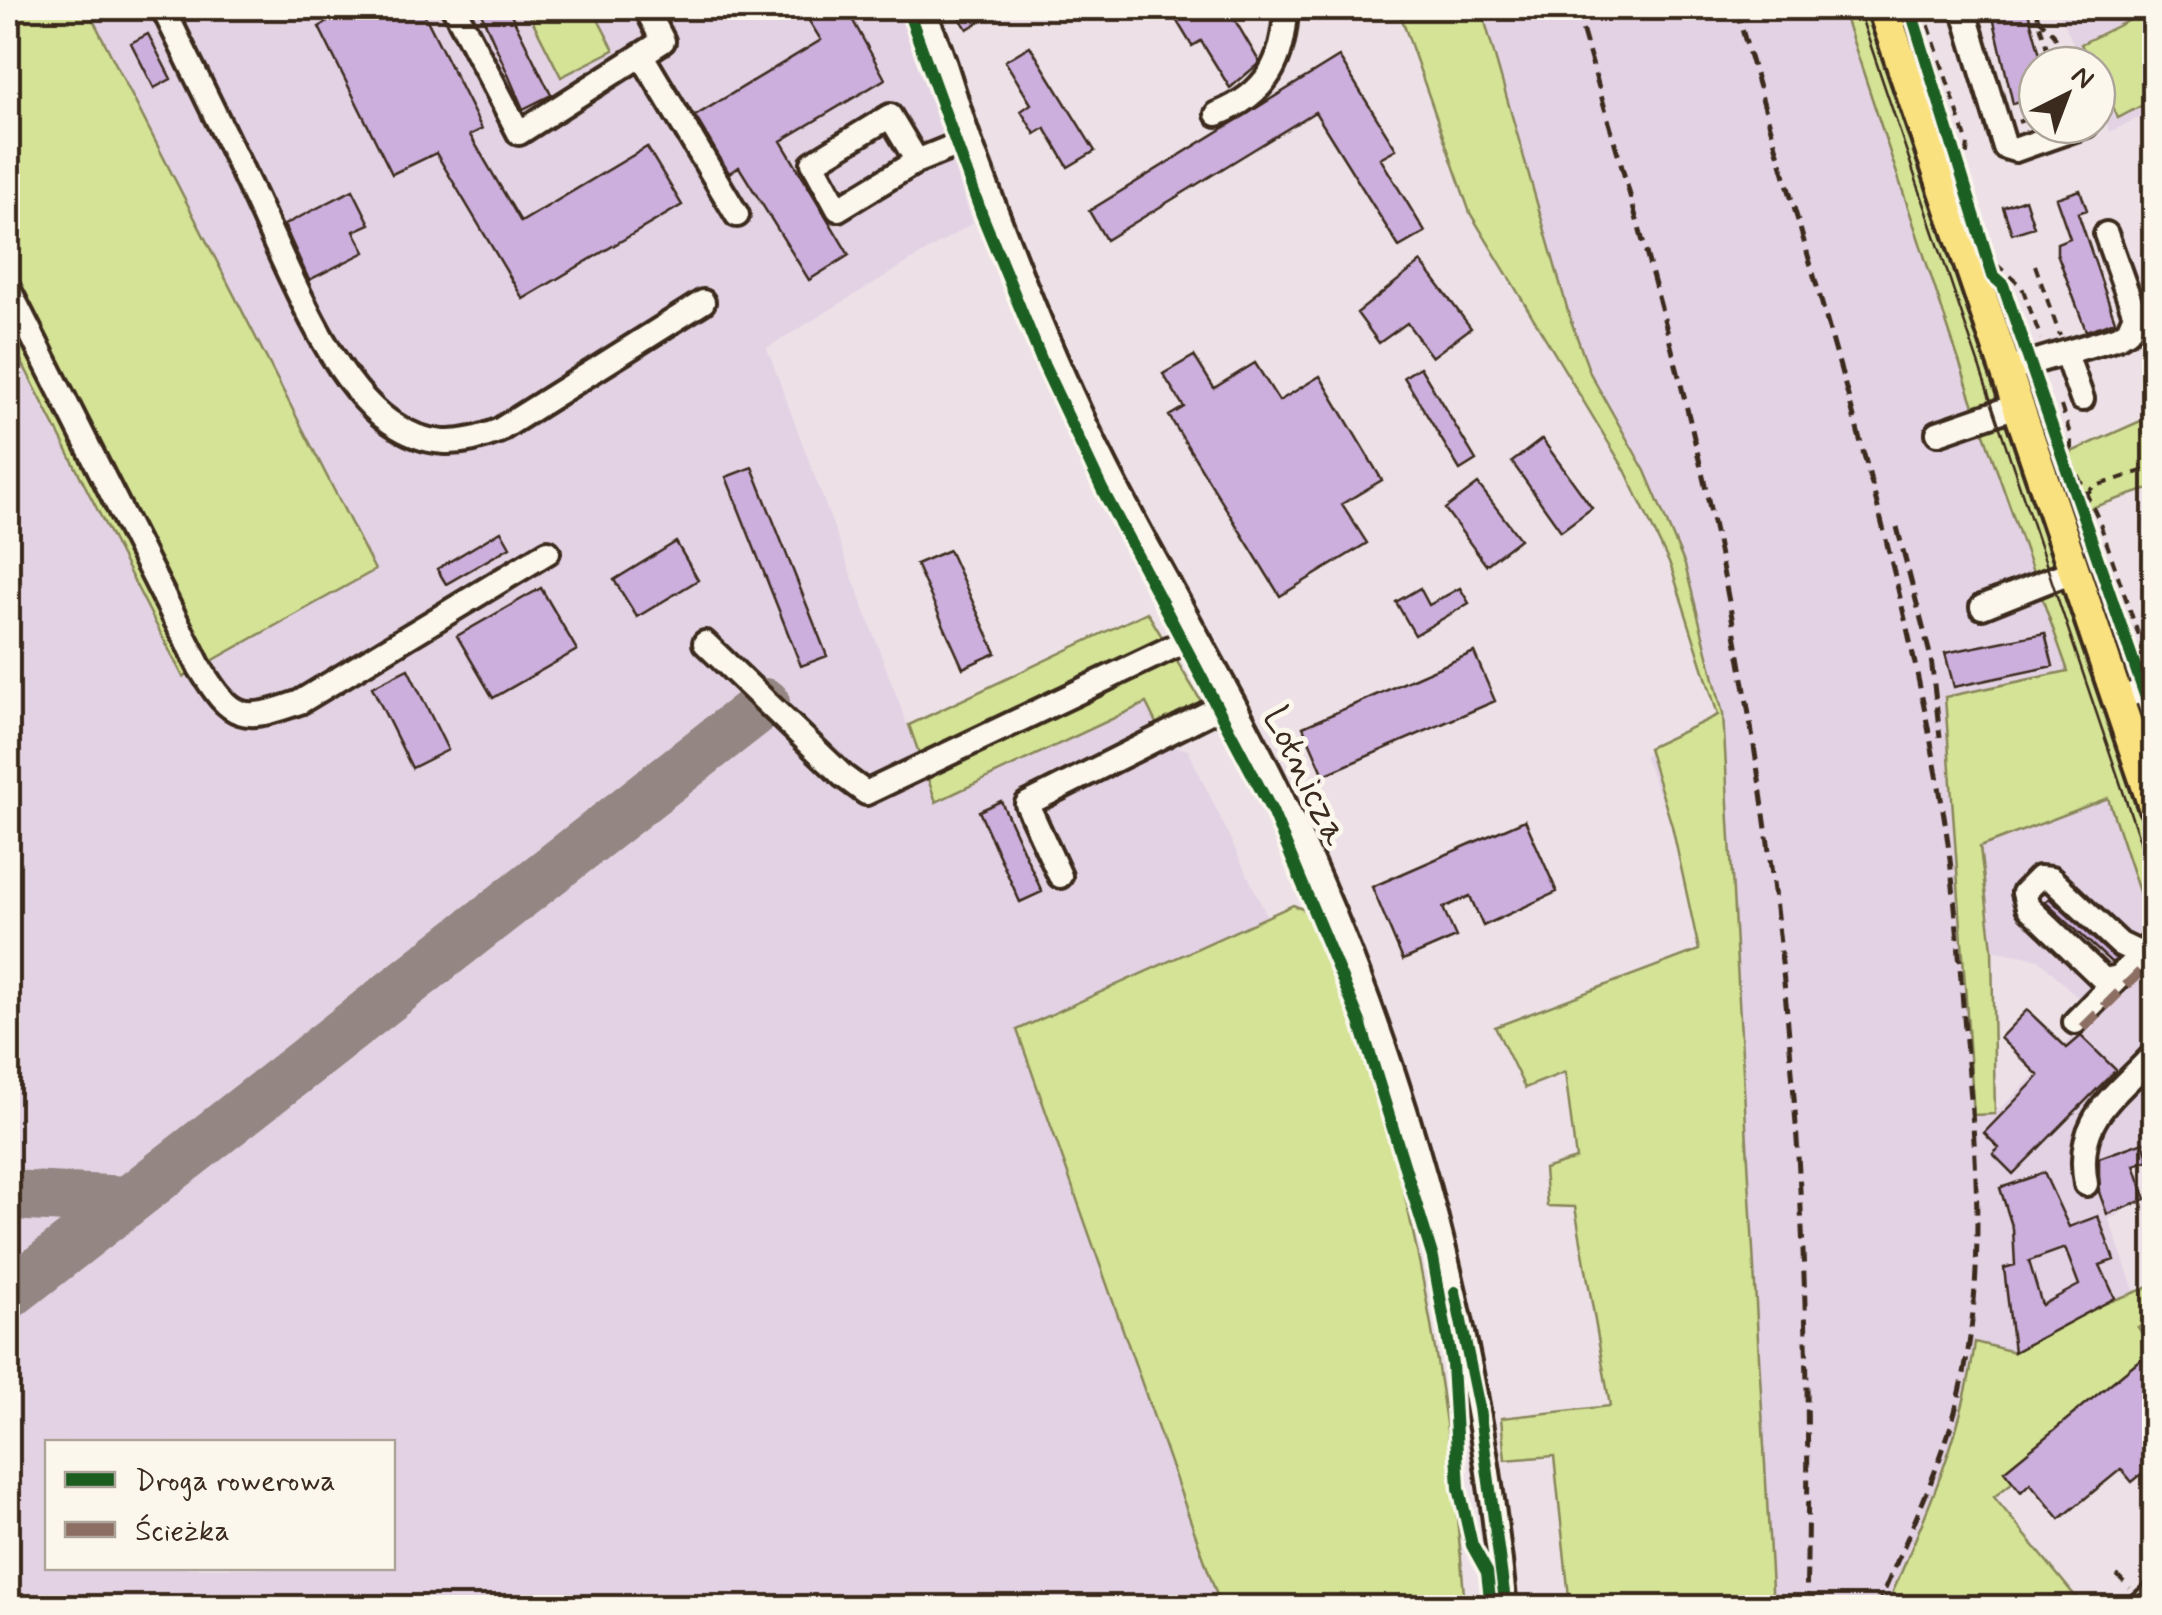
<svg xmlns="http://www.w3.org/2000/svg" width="2162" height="1615" font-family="Mynerve,sans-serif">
<rect width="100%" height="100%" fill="#ede1e7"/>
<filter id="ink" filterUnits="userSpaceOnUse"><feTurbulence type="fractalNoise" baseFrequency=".01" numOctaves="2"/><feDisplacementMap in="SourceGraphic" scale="20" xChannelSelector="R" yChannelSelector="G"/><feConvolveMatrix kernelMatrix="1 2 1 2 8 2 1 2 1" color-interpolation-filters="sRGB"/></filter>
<g filter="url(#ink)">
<path fill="#e3d2e4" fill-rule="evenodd" d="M87 8H898L973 223 767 348 936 802 1147 703 1166 743 1188 750 1267 916 1017 1031 1221 1607H8V335L183 676 375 570ZM48 1442H392V1568H48Z
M1398 8H1842L1972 400 2069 671 1980 846 2108 798 2154 937V1054L2142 1081 2149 1096 2154 1095V1158L2105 1176 2119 1215 2109 1219 2135 1293 2115 1298 2014 1352 1945 1607H1752L1700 950 1672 826 1644 756 1718 715 1671 567 1625 470 1470 213ZM1992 950 2039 959 2095 1015 1995 1114 1984 1115Z
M2058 8H2154V110L2110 132 2097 101V65H2082Z"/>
<path fill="#d4e396" stroke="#88865a" stroke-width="2.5" d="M8 8H87L375 570 183 677 8 335Z
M526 8H592L614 50 561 77Z
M1398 8H1481L1570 318 1590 373 1645 471 1685 565 1723 714 1773 1607H1570L1554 1456 1505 1460 1501 1418 1610 1406 1575 1207 1547 1206 1544 1169 1576 1159 1565 1072 1525 1088 1495 1027 1699 950 1672 826 1648 748 1718 715 1671 567 1625 470 1470 213Z
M1842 8H1866L2154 857V937L2108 798 1980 847 1992 949 1995 1114 1974 1115 1945 697 2068 671 1972 400Z
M1898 8H1906L1954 148 1951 165Z
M2154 8V99L2118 118 2097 76V65H2091L2081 44Z
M2154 415V487L2070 515 2051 461Z
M1147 612 1204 706 1159 729 1146 703 936 802 909 725Z
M1293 905 1307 911C1338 986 1371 1062 1391 1141 1432 1293 1453 1450 1465 1607H1221L1017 1030Z
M2154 1285V1321L2138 1327 2152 1350 2005 1471 2013 1482 1994 1497 2084 1607 1886 1608C1923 1521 1963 1436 1975 1342L2014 1352 2093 1308Z"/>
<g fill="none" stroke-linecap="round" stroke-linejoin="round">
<path stroke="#948682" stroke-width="50" d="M8 1195 128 1201
M8 1295 765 703"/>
</g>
<path fill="#ccafdc" stroke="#3b2a1e" stroke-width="2.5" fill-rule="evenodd" d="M318 8H421L482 129 470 135 521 222 647 147 682 205 523 299 436 153 392 174 319 27 326 23Z
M479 8H508L551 95 523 109Z
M801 8H846L885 79 781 141 849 255 809 280 739 167 729 173 695 116 821 40Z
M953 8H1003L967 29Z
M1169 8H1248L1233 17 1259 61 1257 65 1230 88 1201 41 1192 46Z
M1991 8H2027L2043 65H2037V93L2027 96 2028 100 2013 104Z
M148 34 171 79 154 88 131 43Z
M1030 46 1095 151 1068 167 1045 128 1035 134 1021 111 1031 104 1005 61Z
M1339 57 1396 149 1380 158 1425 232 1399 247 1315 112 1106 240 1089 211Z
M353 190 370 224 354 231 365 252 309 280 284 225Z
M2080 190 2087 210 2078 213 2115 321 2086 331 2057 253V243L2070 238 2056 198Z
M2025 199 2034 227 2012 234 2003 207Z
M1421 262 1471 328 1432 357 1407 323 1379 343 1357 313Z
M1194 356 1214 388 1255 363 1279 401 1320 376 1382 480 1342 504 1367 543 1280 596 1169 416 1184 407 1163 374Z
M1420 367 1476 460 1460 470 1404 377Z
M1542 439 1592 508 1561 531 1512 462Z
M752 467 827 656 801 666 726 477Z
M1478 484 1520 539 1486 565 1445 509Z
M501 531 510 547 446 584 437 569Z
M676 542 698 580 637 617 614 580Z
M949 550 996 653 963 668 916 564Z
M541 588 577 650 493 698 457 636Z
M1420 588 1429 605 1460 588 1469 603 1415 635 1396 602Z
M2045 633 2053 666 1954 687 1945 653Z
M1474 652 1495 701 1324 775 1303 727Z
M408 669 448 750 412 768 372 687Z
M1001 801 1042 892 1020 902 979 811Z
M1525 820 1557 892 1483 926 1470 896 1443 908 1456 937 1403 960 1372 887Z
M2049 898 2116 959 2112 963 2045 902Z
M2027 1010 2067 1048 2081 1036 2116 1070 2013 1174 1993 1154 1999 1148 1984 1133 2039 1076 2000 1038Z
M2143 1142 2149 1160 2134 1165 2146 1200 2107 1214 2099 1192V1158Z
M2044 1173 2069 1227 2098 1216 2114 1260 2100 1265 2115 1298 2014 1352 2004 1268 2015 1265 2013 1229 2000 1188ZM2065 1248 2079 1285 2042 1305 2029 1261Z
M2154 1348V1464L2132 1482 2121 1469 2060 1519 2030 1483 2021 1492 2004 1471Z"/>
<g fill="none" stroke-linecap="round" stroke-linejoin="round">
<defs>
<path id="minor" d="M163 8C193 70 224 131 253 194 284 259 329 380 390 422 426 447 459 447 498 431L703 302
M454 8 519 133 663 41 646 8
M921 8C944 49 954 100 971 145 1006 239 1042 333 1085 424 1144 549 1218 666 1278 790 1403 1047 1477 1324 1505 1608
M1963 8 2005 147 2015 150 2086 125
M642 56 737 215
M1217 114C1267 94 1284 61 1286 8
M917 161 890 116 813 163 838 209 917 161 969 140
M8 288 200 668C232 720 242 723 300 702L548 552
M2066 354 2082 399
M2007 370 2118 337 2128 331 2135 315 2106 234
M1938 433 2019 405
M1982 607 2075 570
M705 643 843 776 866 793 1196 636
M2119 699 2154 686
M1060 876 1027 804 1232 701
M2141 954 2120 944 2051 879 2039 878 2024 893 2028 907 2104 980 2119 977 2154 941
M2075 1022 2119 977
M2086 1184C2074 1118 2114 1098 2154 1054
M2137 1608 2154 1593"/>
<path id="major" d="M1883 8 2154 806"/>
</defs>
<use href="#minor" stroke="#3b2a1e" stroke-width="30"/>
<use href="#major" stroke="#3b2a1e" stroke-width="38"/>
<path stroke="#3b2a1e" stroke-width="4" stroke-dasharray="10 8" stroke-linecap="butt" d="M1923 8 1968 144 1965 170
M2035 8 2052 65
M849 13 857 8
M2038 18 2054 34 2067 65
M2018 122 2037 115
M1996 264 2022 287 2041 339
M2035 265 2060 336
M2061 406 2071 437V461L2098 518 2149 665
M2086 495 2093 487 2154 467
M2117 1575 2130 1588"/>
<use href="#minor" stroke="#fbf7ec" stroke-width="22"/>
<use href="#major" stroke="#fae180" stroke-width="30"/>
<path stroke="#3b2a1e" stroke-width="2.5" d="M1858 8 2154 883
M2143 871 2154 907"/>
<path stroke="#3b2a1e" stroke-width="5" stroke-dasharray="15 8" stroke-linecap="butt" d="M1576 8C1623 172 1673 337 1709 504 1788 867 1815 1237 1806 1608
M1736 8C1812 275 1899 541 1944 816 1955 886 1959 958 1965 1030 1975 1142 1986 1256 1965 1368 1950 1452 1910 1529 1877 1608
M1897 527 1931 658 1940 737"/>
<path stroke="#8d6e63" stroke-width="10" stroke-dasharray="20 10" stroke-linecap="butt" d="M2083 1028 2154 958"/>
<defs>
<path id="cycleway" d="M907 8 982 215 1044 366 1102 489 1272 811 1360 1022 1433 1258 1452 1364 1459 1488 1472 1545 1487 1572 1491 1608
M1910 8 1993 276 2003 285 2154 721
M1455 1292 1479 1408 1504 1593"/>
</defs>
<use href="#cycleway" stroke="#fbf7ec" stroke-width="19"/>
<use href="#cycleway" stroke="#1b5e20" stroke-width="12"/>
</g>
</g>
<g text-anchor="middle" stroke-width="10" stroke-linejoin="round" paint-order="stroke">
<g font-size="38" fill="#3b2a1e" stroke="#fbf7ec">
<text transform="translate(1307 775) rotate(64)" y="13">Lotnicza</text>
</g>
</g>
<rect width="2162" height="1615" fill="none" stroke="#fbf7ec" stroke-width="40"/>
<rect x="20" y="20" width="2122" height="1575" fill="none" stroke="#3b2a1e" stroke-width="4" filter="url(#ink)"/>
<rect x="45" y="1440" width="350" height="130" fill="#fbf7ec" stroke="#aea59a" stroke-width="2.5"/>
<rect x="65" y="1472" width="50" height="15" fill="#1b5e20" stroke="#aea59a" stroke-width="2.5"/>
<text x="135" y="1490" font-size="30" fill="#3b2a1e">Droga rowerowa</text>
<rect x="65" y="1522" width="50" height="15" fill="#8d6e63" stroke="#aea59a" stroke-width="2.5"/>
<text x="135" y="1540" font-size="30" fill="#3b2a1e">Ścieżka</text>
<g transform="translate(2067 95) rotate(42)"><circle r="48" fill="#fbf7ec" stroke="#aea59a" stroke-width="2.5"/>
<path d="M0-8L18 38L0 25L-18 38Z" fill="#3b2a1e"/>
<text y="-15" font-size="28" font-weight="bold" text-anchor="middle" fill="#3b2a1e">N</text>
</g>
</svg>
